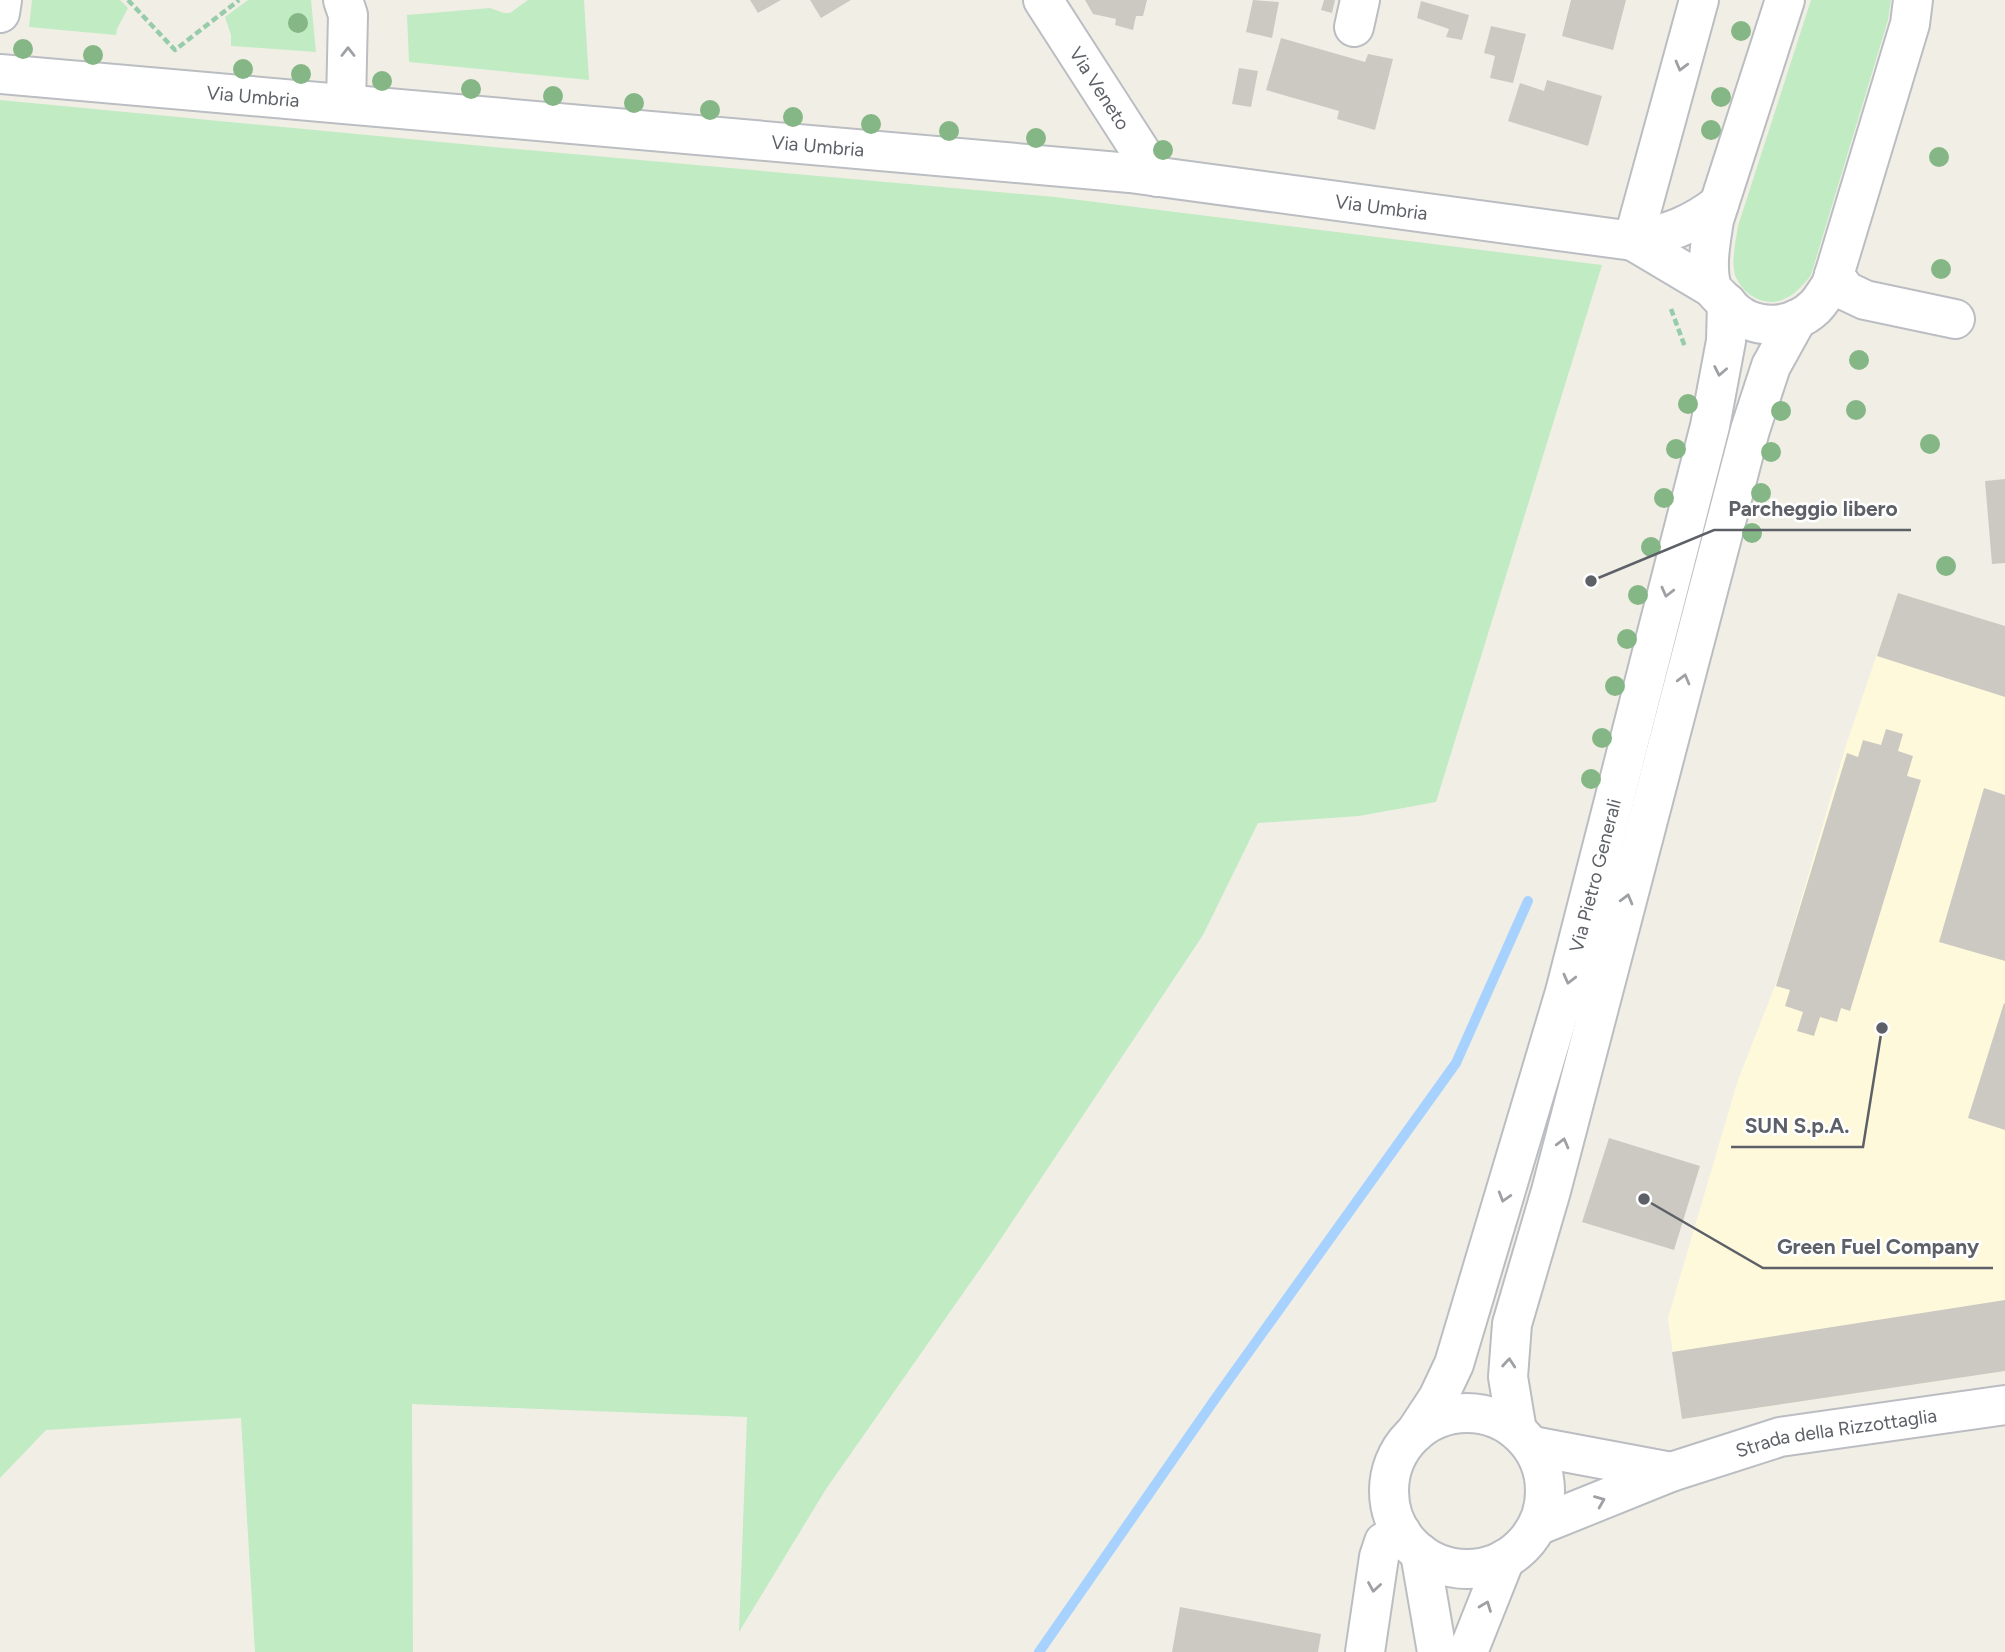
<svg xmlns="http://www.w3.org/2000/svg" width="2005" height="1652" font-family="Figtree,sans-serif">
<rect width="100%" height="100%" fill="#f1efe5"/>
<path fill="#fff9dc" d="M1898 593 2005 626V1371L1682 1419 1668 1318 1738 1080 1779 976 1846 745Z"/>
<path fill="#c0ebc3" d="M32 0H120L128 8 117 29 116 35 29 27Z
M248 0H311L316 52 231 46V35L225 17Z
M528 0H584L589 80 409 62 407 15 490 8 504 13H510Z
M1811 0H1891L1888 20 1811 275C1796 295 1777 311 1752 296 1745 292 1738 283 1735 275 1731 260 1736 241 1738 226Z
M0 100 504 148 1055 197 1602 265 1436 802 1359 816 1258 823 1203 935 994 1249 826 1489 739 1632 747 1417 412 1404 413 1652H255L241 1418 46 1430 0 1478Z"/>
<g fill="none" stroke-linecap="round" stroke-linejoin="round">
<path stroke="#a7d2ff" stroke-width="10" d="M1039 1652 1215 1399 1456 1063 1528 901"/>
</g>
<path fill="#ccc9c2" d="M750 0H781L758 13Z
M810 0H851L821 18Z
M1085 0H1147L1143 16H1136L1133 30 1115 25 1116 19 1093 14Z
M1253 0 1279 2 1272 38 1246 32Z
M1324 0H1335L1332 13 1321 10Z
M1571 0H1626L1613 50 1562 36Z
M1421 1 1469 15 1462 40 1446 37 1449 29 1417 18Z
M1491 26 1526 34 1513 83 1490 78 1495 56 1484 53Z
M1281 38 1365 62 1368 54 1393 59 1375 130 1337 119 1339 111 1266 90Z
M1239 68 1258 71 1251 107 1232 104Z
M1547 80 1602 96 1588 146 1508 121 1520 83 1544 91Z
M2005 479V563L1992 564 1985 481Z
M1898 593 2005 626V697L1877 656Z
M1886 729 1903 734 1898 751 1913 756 1907 776 1921 780 1850 1011 1841 1008 1837 1022 1820 1017 1814 1036 1797 1031 1803 1012 1785 1006 1790 990 1776 986 1847 753 1858 757 1863 740 1881 745Z
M1984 788 2005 795V961L1939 942Z
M2004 1003 2005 1004V1130L1968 1118Z
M1609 1138 1700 1166 1674 1250 1582 1222Z
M2005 1300V1371L1682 1419 1672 1352Z
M1180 1607 1321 1634 1318 1652H1172Z"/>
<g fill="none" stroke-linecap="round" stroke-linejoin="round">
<defs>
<g id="minor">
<path d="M343 0 348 15 346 104"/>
<path id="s1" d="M1043 0 1157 177"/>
<path d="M1785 0 1714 220C1711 240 1706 264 1711 285 1714 293 1723 299 1728 305 1751 332 1791 330 1815 307 1821 301 1826 292 1831 285L1910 24 1913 0"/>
<path d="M0 13 2 0"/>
<path d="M1354 27 1360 0"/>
<path id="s2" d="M0 74 1130 173 1633 241C1668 233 1691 226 1719 204"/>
<path d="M1633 241 1699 0"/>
<path d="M1633 241 1712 288"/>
<path d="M1834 275 1846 291 1865 300 1955 319"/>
<circle cx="1467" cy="1491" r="78"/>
<path d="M1517 1431 1508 1377 1512 1324 1551 1191 1750 430 1771 366 1797 319"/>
<path id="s3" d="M1415 1433 1438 1398 1454 1364 1565 992 1710 426 1726 341 1727 303"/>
<path d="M1532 1446 1671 1472"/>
<path id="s4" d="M1537 1526 1671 1472 1780 1437 2005 1405"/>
<path d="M1420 1553 1437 1652"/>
<path d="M1365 1652 1379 1557 1384 1542 1401 1532"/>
<path d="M1468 1652 1505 1559"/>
</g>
</defs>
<use href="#minor" stroke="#babdc2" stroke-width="42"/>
<path stroke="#97ccab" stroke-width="4.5" stroke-dasharray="7 3.5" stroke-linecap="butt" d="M128 0 175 50 239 0
M1671 309 1685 347"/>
<use href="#minor" stroke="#fff" stroke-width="38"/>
</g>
<g fill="#85b685">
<circle cx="298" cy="23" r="10"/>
<circle cx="1741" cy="31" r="10"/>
<circle cx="23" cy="49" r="10"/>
<circle cx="93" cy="55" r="10"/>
<circle cx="243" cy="69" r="10"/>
<circle cx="301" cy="74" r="10"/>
<circle cx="382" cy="81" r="10"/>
<circle cx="471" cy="89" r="10"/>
<circle cx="553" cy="96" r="10"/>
<circle cx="1721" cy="97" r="10"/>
<circle cx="634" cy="103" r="10"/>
<circle cx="710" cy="110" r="10"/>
<circle cx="793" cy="117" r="10"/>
<circle cx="871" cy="124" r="10"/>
<circle cx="1711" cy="130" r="10"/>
<circle cx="949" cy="131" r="10"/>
<circle cx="1036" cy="138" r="10"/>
<circle cx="1163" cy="150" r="10"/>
<circle cx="1939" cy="157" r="10"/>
<circle cx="1941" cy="269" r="10"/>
<circle cx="1859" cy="360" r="10"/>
<circle cx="1688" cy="404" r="10"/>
<circle cx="1856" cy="410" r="10"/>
<circle cx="1781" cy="411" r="10"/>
<circle cx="1930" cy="444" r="10"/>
<circle cx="1676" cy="449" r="10"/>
<circle cx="1771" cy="452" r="10"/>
<circle cx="1761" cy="493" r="10"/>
<circle cx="1664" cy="498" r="10"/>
<circle cx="1752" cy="533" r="10"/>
<circle cx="1651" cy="547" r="10"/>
<circle cx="1946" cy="566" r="10"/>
<circle cx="1638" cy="595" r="10"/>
<circle cx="1627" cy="639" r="10"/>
<circle cx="1615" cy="686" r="10"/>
<circle cx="1602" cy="738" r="10"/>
<circle cx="1591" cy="779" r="10"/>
</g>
<defs><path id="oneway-chevron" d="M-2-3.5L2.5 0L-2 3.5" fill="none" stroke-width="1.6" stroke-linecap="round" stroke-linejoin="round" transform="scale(1.75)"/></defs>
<g stroke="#9ea0a4">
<use href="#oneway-chevron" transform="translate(348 52) rotate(-90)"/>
<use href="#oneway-chevron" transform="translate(1681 66) rotate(105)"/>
<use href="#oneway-chevron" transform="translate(1720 371) rotate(101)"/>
<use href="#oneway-chevron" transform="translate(1667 592) rotate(104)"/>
<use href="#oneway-chevron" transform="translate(1684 679) rotate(-75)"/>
<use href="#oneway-chevron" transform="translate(1627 899) rotate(-75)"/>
<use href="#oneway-chevron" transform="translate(1569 979) rotate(104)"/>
<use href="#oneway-chevron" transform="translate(1563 1143) rotate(-75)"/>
<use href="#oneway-chevron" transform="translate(1504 1197) rotate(107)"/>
<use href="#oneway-chevron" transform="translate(1509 1363) rotate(-85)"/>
<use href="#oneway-chevron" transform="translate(1600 1501) rotate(-22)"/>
<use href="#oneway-chevron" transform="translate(1374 1587) rotate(99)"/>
<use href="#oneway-chevron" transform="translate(1486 1606) rotate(-69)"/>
</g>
<g text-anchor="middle" stroke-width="5" stroke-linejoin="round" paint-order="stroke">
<g font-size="19" fill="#5d6167" stroke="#fff">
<text dy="7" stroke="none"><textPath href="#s1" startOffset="105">Via Veneto</textPath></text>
<text dy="7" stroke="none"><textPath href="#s2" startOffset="254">Via Umbria</textPath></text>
<text dy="7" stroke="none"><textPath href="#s2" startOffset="821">Via Umbria</textPath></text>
<text dy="7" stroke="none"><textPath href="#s2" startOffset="1388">Via Umbria</textPath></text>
<text dy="7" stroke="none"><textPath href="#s3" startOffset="588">Via Pietro Generali</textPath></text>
<text dy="7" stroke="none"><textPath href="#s4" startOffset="315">Strada della Rizzottaglia</textPath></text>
</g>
</g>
<path fill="none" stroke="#5d6167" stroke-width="2.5" d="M1591 581L1714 530H1911M1882 1028L1863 1147H1731M1644 1199L1763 1268H1993"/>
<g fill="#5d6167" stroke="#fff" stroke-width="2.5">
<circle cx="1591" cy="581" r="7"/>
<circle cx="1882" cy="1028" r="7"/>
<circle cx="1644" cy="1199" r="7"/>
</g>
<g font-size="21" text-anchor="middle" font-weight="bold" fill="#5d6167" stroke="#fff" stroke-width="5" stroke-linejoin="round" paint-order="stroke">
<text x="1813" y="516">Parcheggio libero</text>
<text x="1797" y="1133">SUN S.p.A.</text>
<text x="1878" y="1254">Green Fuel Company</text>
</g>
</svg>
